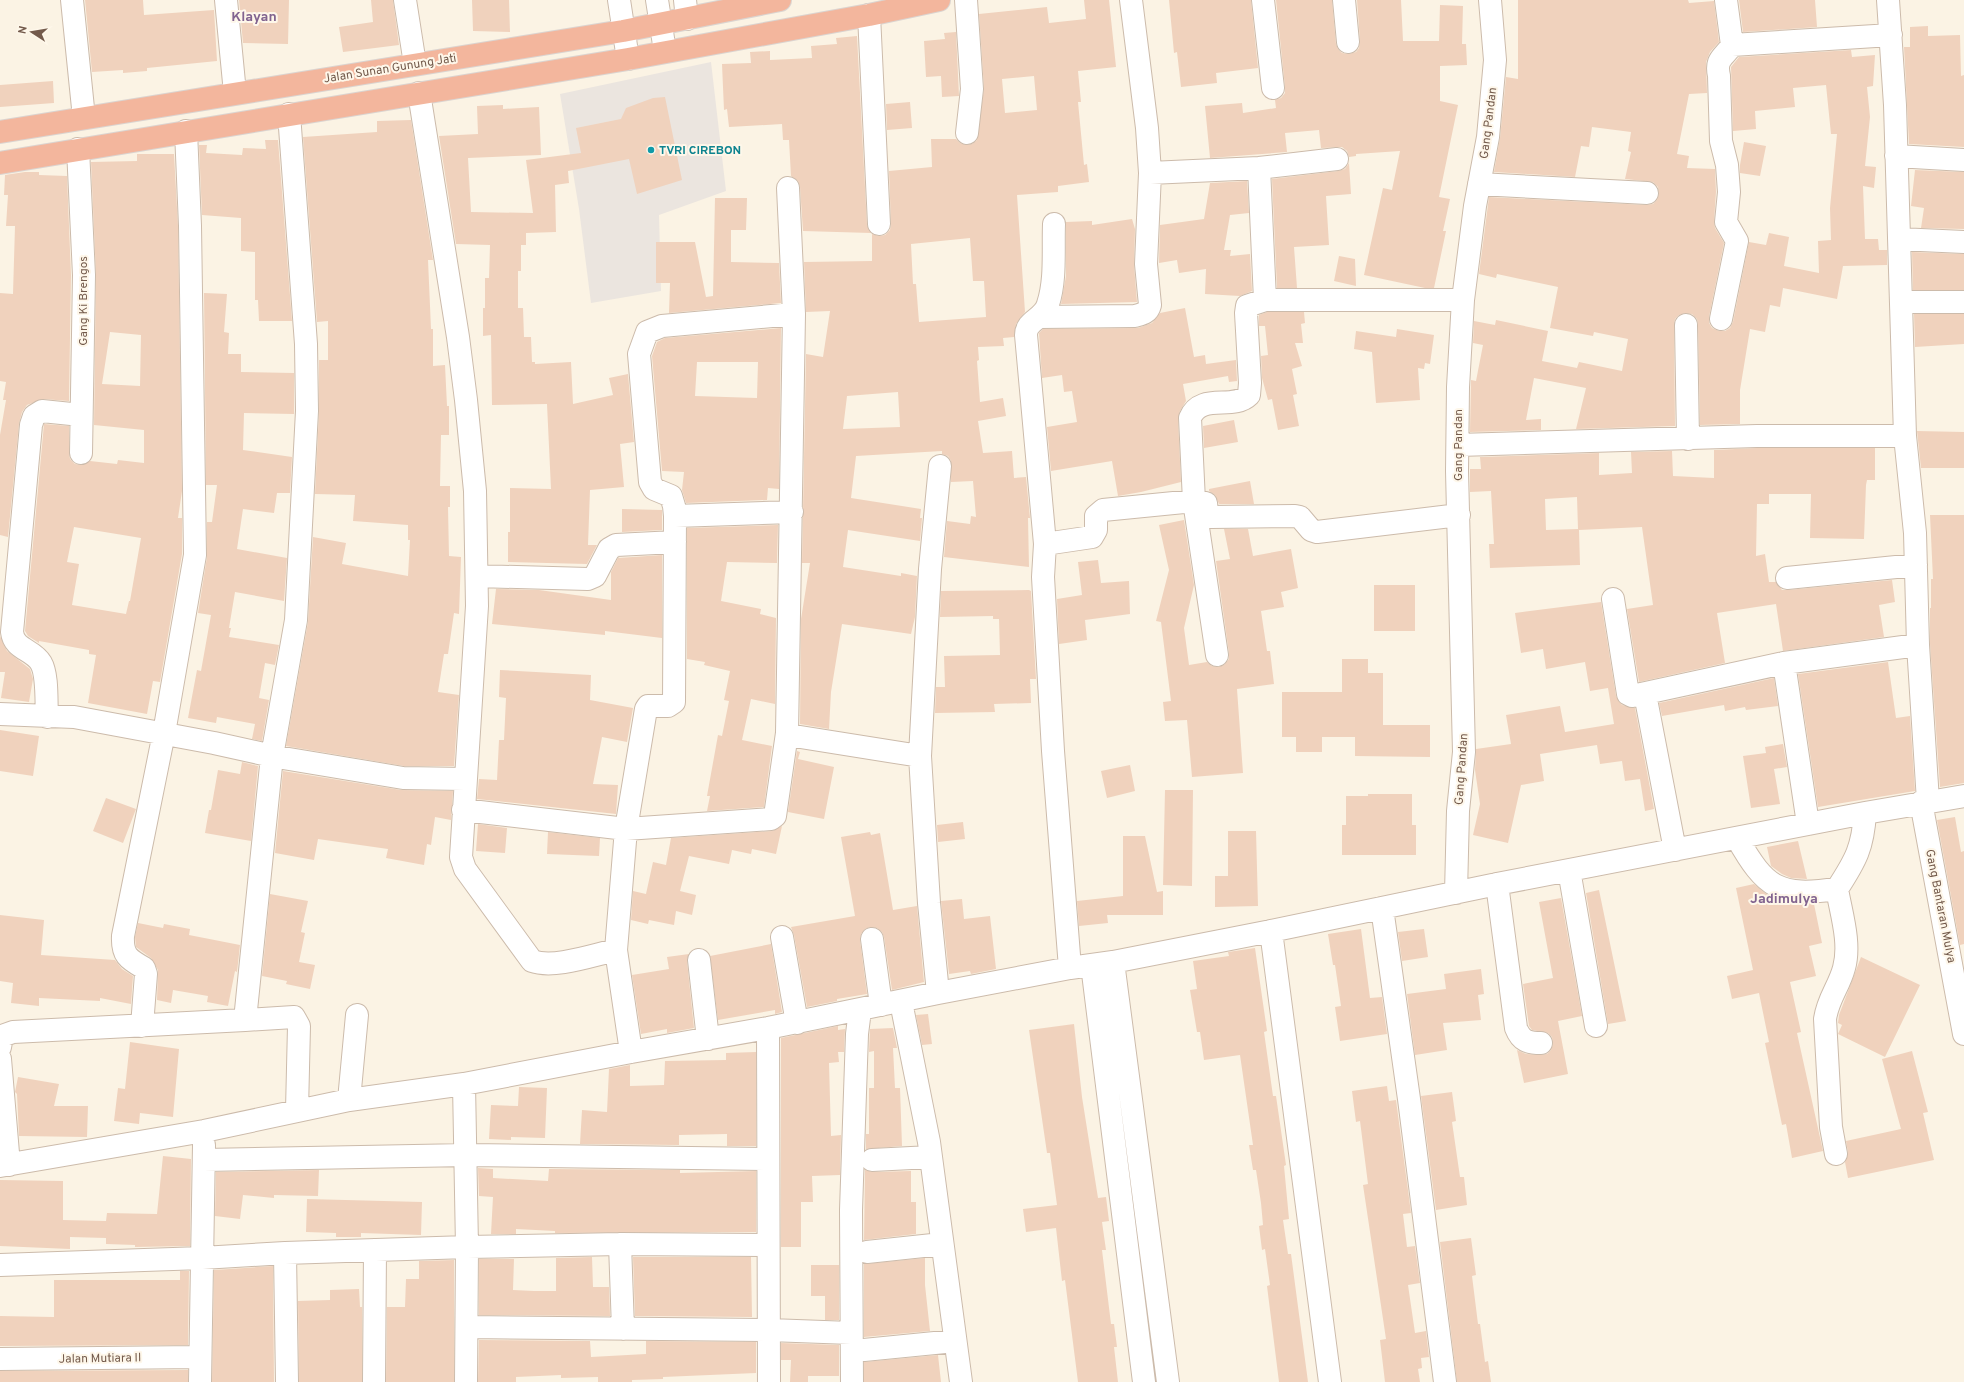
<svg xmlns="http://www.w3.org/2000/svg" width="1964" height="1382" font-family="Overpass,sans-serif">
<rect width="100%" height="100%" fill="#fbf3e4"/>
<path fill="#ebe5df" d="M711 62 726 191 659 215 661 291 591 303 579 209 560 94Z"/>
<path fill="#f0d2bd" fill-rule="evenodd" d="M85 0H143L144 15 214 10 217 61 147 68V71L123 73V70L92 72Z
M239 0H289L288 44 243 43Z
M371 0H393L399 45 343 52 339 27 373 22Z
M472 0H509L510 32 473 31Z
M1084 0H1109L1116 67 1078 71 1081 102H1078L1084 165 1087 164 1089 182 1058 186V192L1017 195 1025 312 1016 324 1014 337 1003 338 1004 346 978 347 979 360 977 361 980 402 1003 398 1006 416 978 421 983 453 1012 451 1014 478 1026 477 1030 518H1028L1029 567 944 557 947 521 970 524 971 516 976 517 973 481 951 482V461L948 456 942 454V451L856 456 851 498 921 509 920 518H922L920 541 848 530 843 567 901 576V573L917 576 915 617 911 634 842 624 831 692 829 729 800 724 801 619 810 563H802L806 354 823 357 830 311 806 312 804 262 872 261V234L879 236 885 235 890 230 891 224 889 171 932 167 931 139H956L960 143 966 145 972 144 977 140 984 88 979 14 1047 7 1049 23 1086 19ZM1034 76 1037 110 1005 113 1002 79ZM970 238 973 281H984L986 317 919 322 916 284H913L911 244ZM898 392 900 427 843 429 847 396Z
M1169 0H1251L1258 68 1216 73 1217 83 1181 87 1177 52 1174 53Z
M1276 0H1332L1336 44 1338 49 1342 53 1349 54 1356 52 1359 48 1360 41 1357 0H1401L1403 41H1439L1440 5 1463 6 1462 44H1466L1467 65 1440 66V101L1458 105 1439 197 1450 199 1443 231H1446L1434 288H1425L1364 275 1383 188 1392 190 1400 151 1356 154V156L1349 157 1347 151 1342 147 1321 148 1319 130 1285 133 1287 152 1210 158 1205 106 1242 103 1243 113 1276 108 1275 100 1281 98 1285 93V87Z
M1518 0H1688L1689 3 1714 1 1719 42 1710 52 1706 62 1707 93 1689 94 1677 154 1689 156 1687 168 1715 169 1716 192 1714 221 1715 228 1724 243 1709 317V323L1712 328 1719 331H1725L1730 328 1733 322 1749 242 1766 245 1769 233 1789 237 1784 266 1819 273 1818 241 1831 240 1830 208 1837 134H1831L1826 85 1793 88 1795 107 1755 111 1756 129 1733 131 1731 67 1739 57 1851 50 1852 57 1875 55 1873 86 1867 87 1870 117 1865 166 1876 167 1874 188 1863 186 1865 239H1878L1879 250H1887V265L1843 266 1837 299 1783 288 1780 307 1770 305 1765 332 1750 329 1740 390V424L1700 425 1698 325 1697 319 1692 314 1685 313 1679 315 1675 319 1674 325 1675 426 1576 429 1586 388 1534 378 1526 420 1541 419V430L1470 432 1471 380 1476 381 1483 345 1473 343 1474 321 1495 325 1496 320 1548 331 1542 361 1577 368 1579 362 1622 371 1628 339 1594 332 1593 336 1550 328 1558 287 1497 274 1496 278 1479 274 1489 197 1646 205 1653 204 1657 200 1659 194 1658 187 1653 182 1625 179 1631 152 1628 151 1631 132 1592 127 1589 147 1581 146 1575 177 1494 172 1500 138 1506 77 1518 79Z
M1739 0H1815L1817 27 1743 32Z
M1928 26V36L1960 35 1961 76 1964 75V147L1909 144 1904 47H1910V27Z
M956 32 959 96 942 97 941 76 926 77 924 41 945 39 944 33Z
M857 36 867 225 871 233 803 231 800 187 798 181 791 176 789 140H783L782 124 729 127 727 109 724 110 722 64 751 63 750 52 770 51V60L812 58 811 46 837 44 836 38Z
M53 81 54 103 0 107V85Z
M665 97 682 180 637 194 629 159 568 171 569 183 555 185 556 232 526 233V245H521V271H518V308H523L524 337H531L532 362H535V364L571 362 573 404 613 395 609 378 628 374 634 442 620 444 624 487 590 490 588 545H597L587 564 508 562V532H510V488L551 489 547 404 492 405 491 335 483 336V308H485V278H489L490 245 456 244 439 136 478 134 477 106 503 105V109L539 107 541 155 468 158 471 212 533 213 526 160 581 153 576 128 621 119 626 108 653 98Z
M910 102 912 128 887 130 886 104Z
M411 120 433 260H428L431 329H433V366L445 365 447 406H449V435H441L440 486H450V507H448L449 556 461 557 459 614 454 613 448 654H444L438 692 459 695 454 766H404L286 746 308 622 313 537 346 543 342 564 408 576 410 540H408V525L353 521 355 495 315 494 319 412V360H328V321L317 322 303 137 377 132V121Z
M265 140H278L292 321H259L258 300H255V252L241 251V218L202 215 199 145H207L206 153 242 155 243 148 266 149Z
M1744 142 1766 146 1760 176 1740 173V165Z
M137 154H174L178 226 182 491 178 518H182V554L160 682 153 681 147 714 88 703 96 655 89 654V650L39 641V643L28 636 25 631 44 424 69 426V453L70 459 75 464 81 465 90 461 117 464 118 460 144 463V430L94 425 96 275 91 162 137 161ZM110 332 141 335 140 386 102 384ZM74 527 141 538 130 601H129L126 614 72 605 79 564 67 562Z
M1349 163 1351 194 1326 196 1329 245 1294 247 1297 288H1277L1272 179 1338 171 1345 169Z
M1915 170 1964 172V229L1921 228 1924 208 1911 206Z
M25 172H39V175L67 176 71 275 69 401 43 399 27 405 22 412 19 424 8 537 0 535V435L6 400H3L6 382 0 381V293L13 294 15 226H6L8 195H4L5 175Z
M1247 181 1249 213 1230 215 1224 250H1231L1230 256 1250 254 1252 291 1240 296 1205 294 1206 269 1179 273 1177 260 1159 263 1160 225 1204 219 1210 183Z
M715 198H747L746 230H731V262L779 263 781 303 669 313 670 283H656V242H695L706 297 713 296Z
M1132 219 1135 229 1134 265 1137 302 1061 304 1066 276V222L1092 221V225Z
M1912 252 1964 254V290H1913Z
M1339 256 1355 259 1356 286 1334 281Z
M204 293 227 294 224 332 229 333 228 354H241V372L294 373V414L244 413 243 450 292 457 290 493H277L274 513 243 509 237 549 287 558 284 601 235 592 229 628H231L229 637 279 645 275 665 265 663 259 698 269 700 262 741 252 739 255 724 217 717 216 723 188 718 197 670 201 671 211 615 198 613 207 557V522H212L217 485H206Z
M1185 308 1194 357 1205 355 1206 364 1236 360 1237 381 1229 382 1228 376 1183 384 1186 401 1180 411 1178 419 1181 482 1141 492 1118 496 1112 461 1051 471 1047 427 1077 422 1072 391 1064 392 1062 375 1042 378 1039 333 1043 329 1138 328 1152 323 1160 313Z
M1267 312H1304L1305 323 1301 324 1303 343H1295L1302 366 1292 369 1297 394 1293 395 1299 426 1278 430 1272 399 1268 400 1262 378 1261 356 1268 355 1265 326H1259V315Z
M1914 314H1964V344L1915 347Z
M781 328 779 489 768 488 767 500 686 503 682 490 684 472 662 471 652 356 657 342 665 338ZM697 362H758L757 398 695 396Z
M1397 329 1434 335 1430 364 1425 363 1424 369 1418 368 1420 400 1376 403 1372 352 1354 349 1356 331 1396 337Z
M1234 420 1238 442 1204 448 1203 426Z
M1917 431 1964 432V468H1921Z
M1757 448H1875V480H1867L1866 485 1864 539 1810 538 1811 494H1769V504H1757L1756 556 1765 554 1769 582H1776L1782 590H1788L1892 580 1895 602 1879 605 1884 637 1783 651 1776 604 1717 613 1725 663 1639 682 1627 609 1653 605 1642 527 1579 530 1580 565 1490 568 1489 544H1494L1491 491 1470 492V469H1481L1480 457 1599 453V475L1632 473 1631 452 1672 451 1673 476 1714 478V450ZM1577 497 1578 529 1546 530 1545 499Z
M1250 481 1254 504H1219L1215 495 1209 491V489Z
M622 509 662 510V530L622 532Z
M1930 515H1964V783L1940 787 1930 644V608H1931V579H1933Z
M1184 520 1194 585 1184 628 1189 665 1207 662 1212 666 1218 667 1224 665 1229 659V653L1216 561 1230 559 1224 529H1248L1253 556 1291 549 1298 588 1281 592 1284 607 1261 611 1267 651H1270L1274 684 1237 689 1243 773 1192 777 1187 720 1165 721 1163 702 1171 701 1161 622 1156 621 1169 570 1159 525Z
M778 525 777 563 727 562 721 601 761 609 760 614 776 618 775 704 751 699 742 740 772 746 764 807 707 811 710 796H707L718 735 722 736 729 701 724 700 730 671 704 665 705 662 687 659V528Z
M662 555V638L605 631V635L492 624 496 589 539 590 611 600V572L618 558Z
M1098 560 1101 583 1129 581 1130 614 1085 620 1087 640 1059 644 1057 599 1082 595 1078 562Z
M1374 585H1415V631H1374Z
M1029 590 1031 591 1036 679H1030L1031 703 994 704 995 712 935 713 936 687H945L944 656 1000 655 999 619H993V616L940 617 941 591Z
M1601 602 1616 696 1622 705 1635 708 1654 809 1645 811 1640 779 1625 781 1622 761 1600 764 1597 745 1540 754 1544 781 1521 785 1508 843 1473 835 1480 804 1475 770 1476 749 1511 744 1506 715 1560 706 1565 732 1614 724 1608 688 1590 691 1585 662 1546 669 1543 649 1521 653 1515 613Z
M0 636 7 651 30 669 33 679 29 702 1 698 5 672H0Z
M1342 659H1368V673H1383V725H1430V757L1355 756V737H1322V752H1296V737H1282V692H1342Z
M1888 662 1896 718 1910 716 1915 791 1818 807 1798 674Z
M500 670 591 675 590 700 633 708 627 742 602 737 593 784 618 785 616 814 477 799 479 779 497 780 499 740H504L506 698 499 697Z
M1774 678 1778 706 1746 710 1745 707 1725 711 1724 705 1662 716 1659 703Z
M0 730 39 736 33 776 0 771Z
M1783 744 1787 767 1774 769 1780 804 1751 808 1743 756 1766 753 1765 747Z
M797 751 800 752 798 759 834 767 824 819 788 812Z
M242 762 258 766 251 841 205 833 209 810H211L218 770 240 774Z
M1130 765 1135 791 1107 798 1101 771Z
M283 771 401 790 453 791 451 820 435 817 431 845 427 844 424 865 386 858 388 849 318 839 314 860 275 853Z
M1165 790H1193L1192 886 1163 885Z
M1368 794H1412V825H1416V855H1342V825H1346V796H1368Z
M106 798 136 809 123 843 93 831Z
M1955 817 1961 852 1964 851V944L1960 945 1937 820Z
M963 822 965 839 938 842 937 825Z
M478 824 507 828 505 853 476 851Z
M782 826 776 854 752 849 751 854 732 850 729 864 689 856 680 891 696 895 692 915 676 911 674 925 649 920 648 924 631 920 633 891 646 894 653 862 666 865 671 838 772 831Z
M1228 831H1256L1258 906 1215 907V876H1228Z
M548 832 600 838 599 856 547 854Z
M870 832 871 835 880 833 893 910 917 906 924 982 892 990 884 937 882 932 877 928 870 927 865 929 861 934 860 940 867 994 837 999V1001L807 1007 794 935 791 927 855 916 841 837Z
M1123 836H1145L1157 892 1163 891V915H1107L1108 923 1079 926 1077 901 1123 896Z
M1798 841 1807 879 1791 878 1782 874 1771 866 1767 847Z
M1754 884 1769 896 1783 902 1814 904 1822 943 1809 946 1816 976 1790 982 1801 1032 1797 1033 1823 1151 1792 1158 1786 1124 1782 1125 1765 1043 1769 1042 1759 993 1732 999 1727 976 1753 970 1736 888Z
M1599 890 1626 1021 1608 1024 1586 893Z
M270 894 308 901 301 932 305 933 299 962 315 965 310 989 286 984 287 981 262 976Z
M1561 898 1582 1016 1558 1021 1568 1074 1524 1083 1517 1050 1526 1054 1541 1055 1547 1054 1551 1050 1553 1044 1552 1037 1548 1033 1532 1030 1529 1026 1523 984 1553 978 1539 902Z
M962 899 964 919 990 916 996 969 971 974 970 971 949 974 941 901Z
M0 915 44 920 41 955 115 960 122 969 133 976 131 1004 100 998V1001L39 998V1006L11 1003 13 983 0 981Z
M138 923 163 928 164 924 190 929 189 935 240 945 237 972 235 971 228 1006 207 1002 208 996 173 990 171 1003 157 1000 158 970 151 958 136 947 135 937Z
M1361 929 1370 998 1382 997 1387 1034 1340 1041 1335 1007 1341 1006 1335 965H1333L1328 934Z
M1424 929 1428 957 1402 961 1398 932Z
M771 944 782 1012 775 1014V1010L718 1020 710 956Z
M1255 948 1267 1031 1264 1032 1273 1096H1276L1286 1165 1284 1166 1289 1219 1283 1220 1288 1254H1291L1308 1382H1279L1267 1286 1270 1285 1265 1249 1262 1250 1259 1226 1263 1225 1261 1203 1256 1170H1253L1249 1145H1253L1240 1055 1204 1060 1200 1032H1197L1190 990 1197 989 1193 961 1229 956 1228 952Z
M689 954 687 961 694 1028 667 1033V1029L641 1034 632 975 669 969 667 957Z
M1861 957 1920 985 1885 1057 1838 1034 1842 1025 1838 1023 1839 1015Z
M1481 969 1484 994 1478 995 1481 1020 1443 1023 1447 1050 1415 1055 1407 994 1446 989 1444 974Z
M928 1014 932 1044 922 1045 916 1015Z
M1074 1024 1082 1097 1098 1198 1106 1197 1109 1221 1102 1222 1106 1250H1102L1111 1324H1114L1117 1347H1114L1118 1382H1078L1065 1280 1062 1281 1056 1228 1026 1232 1023 1209 1057 1205 1050 1153H1047L1029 1030Z
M838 1026V1030L845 1029 844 1052H838L839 1062 829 1063 831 1136 841 1135 840 1175 812 1176 813 1202H801V1247H781V1038Z
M893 1028 897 1048H893L895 1088H900L902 1146 866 1149V1134H869V1088H874V1051L869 1052 870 1029Z
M130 1042 179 1049 173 1117 140 1113 139 1124 114 1121 118 1088 125 1089Z
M1912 1051 1928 1112 1923 1113 1934 1160 1848 1178 1845 1162 1848 1152 1846 1141 1901 1129 1882 1059Z
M756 1052V1146H727V1134L679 1135V1145L580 1144 582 1110 607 1112 609 1069 630 1065V1086L664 1085 665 1061 726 1060V1053Z
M18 1077 59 1084 54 1106H88L87 1137 19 1136 17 1094 15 1092Z
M1387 1086 1389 1101 1396 1100 1411 1213 1403 1214 1407 1247 1415 1246 1420 1283 1408 1285 1415 1333 1426 1331 1429 1357 1421 1358 1422 1368 1418 1369 1420 1382H1385L1380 1340 1386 1339 1363 1185 1368 1184 1360 1121 1356 1122 1352 1091Z
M519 1087 547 1088 545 1138 511 1137V1140L489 1139 491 1105 518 1106Z
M1452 1092 1456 1121 1452 1122 1460 1177H1464L1467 1205 1436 1210 1421 1096Z
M163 1156 191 1159 190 1246 135 1247V1245L106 1244V1238L70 1237V1249L0 1246V1180L63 1181V1220L106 1221 107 1213 157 1214Z
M478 1168 493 1169V1178L548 1181 549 1169 680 1170V1173L756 1171V1232L555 1233V1231L516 1229V1234H491L493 1197 479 1196Z
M319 1170 318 1196 274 1195V1198L243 1195 240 1219 215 1216 216 1172Z
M865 1170 873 1172 911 1171V1202H916V1234L864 1240Z
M307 1199 422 1202 421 1235 361 1233V1237H336V1233L306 1232Z
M1471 1238 1476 1275 1472 1276 1478 1324H1480L1485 1362 1488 1361 1491 1382H1457L1440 1242Z
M592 1257 593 1287H609L610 1316 479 1315V1259H514L513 1290 534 1291H556V1258Z
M633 1257H751L752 1317 635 1316Z
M925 1258V1285L930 1331 864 1337V1264Z
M454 1260V1382H386L387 1307H405L406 1279H419V1261Z
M811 1265H839V1320H825V1296H811Z
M273 1266 274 1382H212L214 1270Z
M180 1271H189L188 1345 0 1346V1316L54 1317V1280H180Z
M359 1289 360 1307H362V1382H299L298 1301 330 1300V1290Z
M479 1340 590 1341 591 1357 646 1354V1341L756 1342V1373L663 1377V1379L632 1380V1382H598V1377L561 1378V1375L516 1377V1382H478Z
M781 1343 839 1345V1376H808V1382H790L791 1360H781Z
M938 1355 941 1382H864V1362Z
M188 1370V1382H0V1371Z"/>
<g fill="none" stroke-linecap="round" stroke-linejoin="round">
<defs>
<path id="minor" d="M72 0 84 118
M226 0 235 93
M405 0 415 64
M619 0 628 59
M657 0 665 51
M685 0 687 19
M966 0 972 89 967 133
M1263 0 1273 88
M1344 0 1348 42
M1888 0 1895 105 1905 436 1915 533 1918 645 1928 801
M869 15 879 224
M1732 45 1891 35
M419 93 458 337 466 400 475 491 477 606 461 857 465 869 532 961C554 969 593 955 616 950
M289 114 306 344 307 411 296 620 272 756 245 1020 294 1017 299 1026 297 1110
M78 149 84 275 81 453
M1896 156 1964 160
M1259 168 1265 300
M1150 173 1259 168 1337 159
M1479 184 1647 193
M1899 239 1964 242
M1901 302H1964
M1040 317 1135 316C1142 314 1148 313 1150 305L1146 264 1150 173 1147 128 1131 0
M1721 319 1737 241 1726 222 1729 192 1727 165 1721 141 1719 76C1715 58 1724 58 1732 45L1726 0
M1686 325 1688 439
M1458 445 1757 436H1905
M675 516 674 506 671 496 654 489 650 482 639 354 647 332 662 326 794 314
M1045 544 1026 335C1026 320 1044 319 1048 304 1056 280 1053 250 1054 224
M477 576 588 579 595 576 609 549 616 545 675 542
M1787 578 1916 565
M1613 599 1628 694 1632 696 1784 663 1918 645
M1217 655 1194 501 1190 418C1201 392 1233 411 1249 395L1250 383 1246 313 1247 306 1265 300H1463
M1784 663 1808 824
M1645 694 1675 850
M0 714 74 717 214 743 277 757 403 778 465 779
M47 717C46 703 48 675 41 663 33 649 14 650 12 632L31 425 34 416 42 411 81 415
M787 733 794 736 920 756 929 903 938 993
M920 756 930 569 940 466
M1921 802 1964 1034
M463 810 626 829 771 819 775 816 787 733 794 314 788 188
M1737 838C1766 889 1779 897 1837 889
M1569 870 1596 1026
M1497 884 1516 1028C1521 1041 1528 1043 1541 1043
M1456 893 1458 811 1464 752 1457 471 1458 387 1463 300 1475 206 1488 137 1495 60 1490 0
M1382 908 1409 1099 1445 1382
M1271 931 1330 1382
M782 937 797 1023
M872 939 881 1005
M699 960 708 1039
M1113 962 1168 1382
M1092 965 1144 1382
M1070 968 1053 751 1043 577 1045 544 1092 537 1096 530V516L1103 510 1194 501 1206 503 1207 513 1211 517 1295 516 1300 517 1311 530 1317 532 1459 515
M901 1002 929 1142 961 1382
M142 1026 146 974 144 968C128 959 122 955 123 936L164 733 195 555 190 226 186 131
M768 1028 769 1382
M0 1047 2 1036 13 1032 245 1020
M631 1052 616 950 626 829 646 709 648 706H668L674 702 675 516 792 512
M0 1059 9 1165
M464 1084 467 1247 466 1382
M349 1100 357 1015
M1836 1154 1831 1127 1825 1019C1828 998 1839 987 1844 968 1851 943 1841 913 1837 889 1856 860 1863 847 1865 813
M204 1160 467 1155 768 1159
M872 1160 931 1157
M0 1166 204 1131 349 1100 464 1084 631 1052 768 1028 938 993 1070 968 1113 962 1271 931 1497 884 1865 813 1964 796
M620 1244 623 1329
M867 1252 942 1244
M285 1253 287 1382
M0 1265 202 1258 285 1253 467 1247 620 1244 768 1245
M467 1327 769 1330 851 1333
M864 1350 955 1341
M0 1359 199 1357
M200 1382 204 1145
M374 1382 375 1250
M852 1382 851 1210 857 1034 860 1010"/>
<path id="highway" d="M0 132 623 31 780 0
M0 163 628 59 869 15 939 0"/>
</defs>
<use href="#minor" stroke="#ccbbab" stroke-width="24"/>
<use href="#highway" stroke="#dbd4d0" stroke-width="24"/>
<use href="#minor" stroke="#fff" stroke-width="22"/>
<use href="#highway" stroke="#f3b69d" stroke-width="22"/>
</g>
<circle fill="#0f9aa8" stroke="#fef7ea" stroke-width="1.5" cx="651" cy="150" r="4"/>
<g text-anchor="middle" stroke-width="4" stroke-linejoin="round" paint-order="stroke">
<g font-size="12" fill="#735a4b" stroke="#fef7ea">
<text transform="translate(390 68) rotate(-9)" y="4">Jalan Sunan Gunung Jati</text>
<text transform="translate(1488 123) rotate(-83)" y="4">Gang Pandan</text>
<text transform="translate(83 301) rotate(-90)" y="4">Gang Ki Brengos</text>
<text transform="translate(1458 445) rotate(-90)" y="4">Gang Pandan</text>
<text transform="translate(1461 769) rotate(-86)" y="4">Gang Pandan</text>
<text transform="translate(1941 906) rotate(79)" y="4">Gang Bantaran Mulya</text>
<text transform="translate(100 1358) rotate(-1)" y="4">Jalan Mutiara II</text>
</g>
<g font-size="12" font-weight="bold" fill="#0d838f" stroke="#fef7ea" text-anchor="start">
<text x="659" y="154">TVRI CIREBON</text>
</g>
<g font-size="14" font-weight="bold" fill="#81638f" stroke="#fef7ea">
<text x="254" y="21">Klayan</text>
<text x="1784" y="903">Jadimulya</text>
</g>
</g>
<g transform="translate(32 32) rotate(282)" stroke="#fef7ea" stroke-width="3" paint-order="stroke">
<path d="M0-3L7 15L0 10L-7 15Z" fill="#735a4b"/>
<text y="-6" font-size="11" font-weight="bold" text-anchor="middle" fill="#735a4b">N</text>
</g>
</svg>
